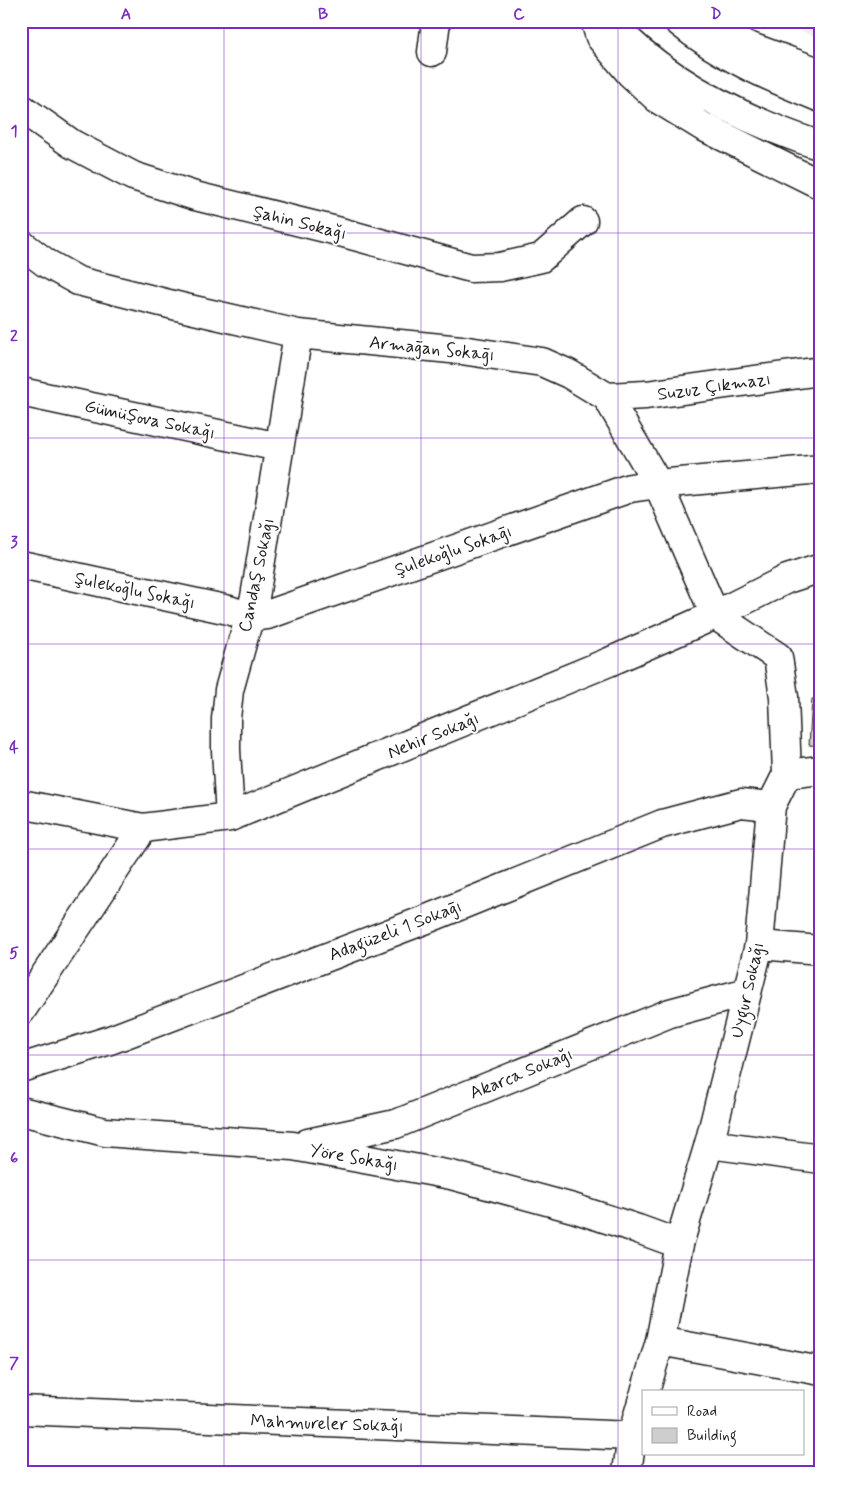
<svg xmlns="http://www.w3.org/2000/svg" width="842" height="1493" font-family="Mynerve,sans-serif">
<rect width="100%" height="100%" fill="#fff"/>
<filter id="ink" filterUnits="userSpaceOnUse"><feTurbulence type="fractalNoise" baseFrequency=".02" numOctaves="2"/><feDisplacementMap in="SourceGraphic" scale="10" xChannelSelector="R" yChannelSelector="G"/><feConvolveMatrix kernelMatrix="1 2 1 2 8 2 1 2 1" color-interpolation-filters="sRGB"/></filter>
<g filter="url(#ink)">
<path fill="#f0f0f0" d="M780 21H821V40Z"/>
<path fill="#cecece" stroke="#1c1c1c" d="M812 699H821V746L809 745Z"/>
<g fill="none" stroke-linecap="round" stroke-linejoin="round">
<defs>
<path id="street" d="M432 52 436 21
M21 108 72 144 133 176 195 196 333 230 471 268 500 267 541 258 583 221
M21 244 46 263 78 281 181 307 298 334 461 350 542 362 569 374 607 397 658 484 715 615
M21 392 279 447
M607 397 646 395 821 371
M21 565 229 610 249 617 267 615 630 488 658 484 821 469
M787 774 821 770
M230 817 226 750V719L229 690 255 597 298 334
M759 945 821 950
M21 1011 143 828 230 817 609 662 715 615 787 579 821 568
M21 1068 110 1040 427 919 662 824 741 803 771 806
M21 1111 105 1132 293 1146 451 1175 573 1208 638 1229 679 1244
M308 1143 396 1124 670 1013 747 992
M709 1144 821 1159
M660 1341 821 1371
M21 1410 632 1436"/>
<path id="secondary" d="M21 804 143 828
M645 1392 660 1341 679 1244 709 1144 759 945 771 806 787 774 784 697 778 657 715 615
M627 1472 632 1436 643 1398"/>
<path id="primary" d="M595 21 600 37 631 74 658 99 702 126 821 185
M609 21C664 82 744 120 821 146
M678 21C720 56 771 78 821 98
M724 37 821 73"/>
</defs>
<use href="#street" stroke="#1c1c1c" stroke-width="31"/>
<use href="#secondary" stroke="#1c1c1c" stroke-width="31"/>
<use href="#primary" stroke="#1c1c1c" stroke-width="31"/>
<use href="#street" stroke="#fff" stroke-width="28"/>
<use href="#secondary" stroke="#fff" stroke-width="28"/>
<use href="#primary" stroke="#fff" stroke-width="28"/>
</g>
</g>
<path fill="none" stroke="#7b2cbf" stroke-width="1" stroke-opacity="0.55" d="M224 21V1472M421 21V1472M618 21V1472M21 233H821M21 438H821M21 644H821M21 849H821M21 1055H821M21 1260H821"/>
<g text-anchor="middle" stroke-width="4" stroke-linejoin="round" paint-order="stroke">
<g font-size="18" fill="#1c1c1c" stroke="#fff">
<text transform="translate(300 222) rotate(14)" y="6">Şahin Sokağı</text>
<text transform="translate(432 348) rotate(6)" y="6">Armaḡan Sokaḡı</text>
<text transform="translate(714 386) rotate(-8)" y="6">Suzuz Çıkmazı</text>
<text transform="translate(150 419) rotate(12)" y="6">Gümüşova Sokağı</text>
<text transform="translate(453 550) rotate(-19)" y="6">Şulekoğlu Sokaḡı</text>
<text transform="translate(256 575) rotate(-78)" y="6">Candaş Sokağı</text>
<text transform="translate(135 590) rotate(12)" y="6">Şulekoğlu Sokağı</text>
<text transform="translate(433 735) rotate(-22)" y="6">Nehir Sokağı</text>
<text transform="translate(395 930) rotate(-21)" y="6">Adagüzeli 1 Sokaḡı</text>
<text transform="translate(747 990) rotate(-77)" y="6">Uygur Sokağı</text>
<text transform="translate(521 1073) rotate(-22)" y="6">Akarca Sokağı</text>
<text transform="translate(354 1157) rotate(10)" y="6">Yöre Sokağı</text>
<text transform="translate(327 1423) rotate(2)" y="6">Mahmureler Sokağı</text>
</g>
</g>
<rect width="842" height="1493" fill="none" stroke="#fff" stroke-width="55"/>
<rect x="642" y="1390" width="162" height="65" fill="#ffffff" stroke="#a4a4a4"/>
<rect x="652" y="1407" width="25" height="8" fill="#ffffff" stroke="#a4a4a4"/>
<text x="687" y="1416" font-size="15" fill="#1c1c1c">Road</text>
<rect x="652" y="1428" width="25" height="15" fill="#cecece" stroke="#a4a4a4"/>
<text x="687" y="1440" font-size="15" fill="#1c1c1c">Building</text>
<rect x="28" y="28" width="786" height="1438" fill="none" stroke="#7b2cbf" stroke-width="2"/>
<g font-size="16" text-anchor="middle" font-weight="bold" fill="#7b2cbf">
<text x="126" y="19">A</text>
<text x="323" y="19">B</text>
<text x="519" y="19">C</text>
<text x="716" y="19">D</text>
<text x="14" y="136">1</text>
<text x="14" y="341">2</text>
<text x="14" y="547">3</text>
<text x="14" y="752">4</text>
<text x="14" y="958">5</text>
<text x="14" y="1163">6</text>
<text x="14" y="1368">7</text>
</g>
</svg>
